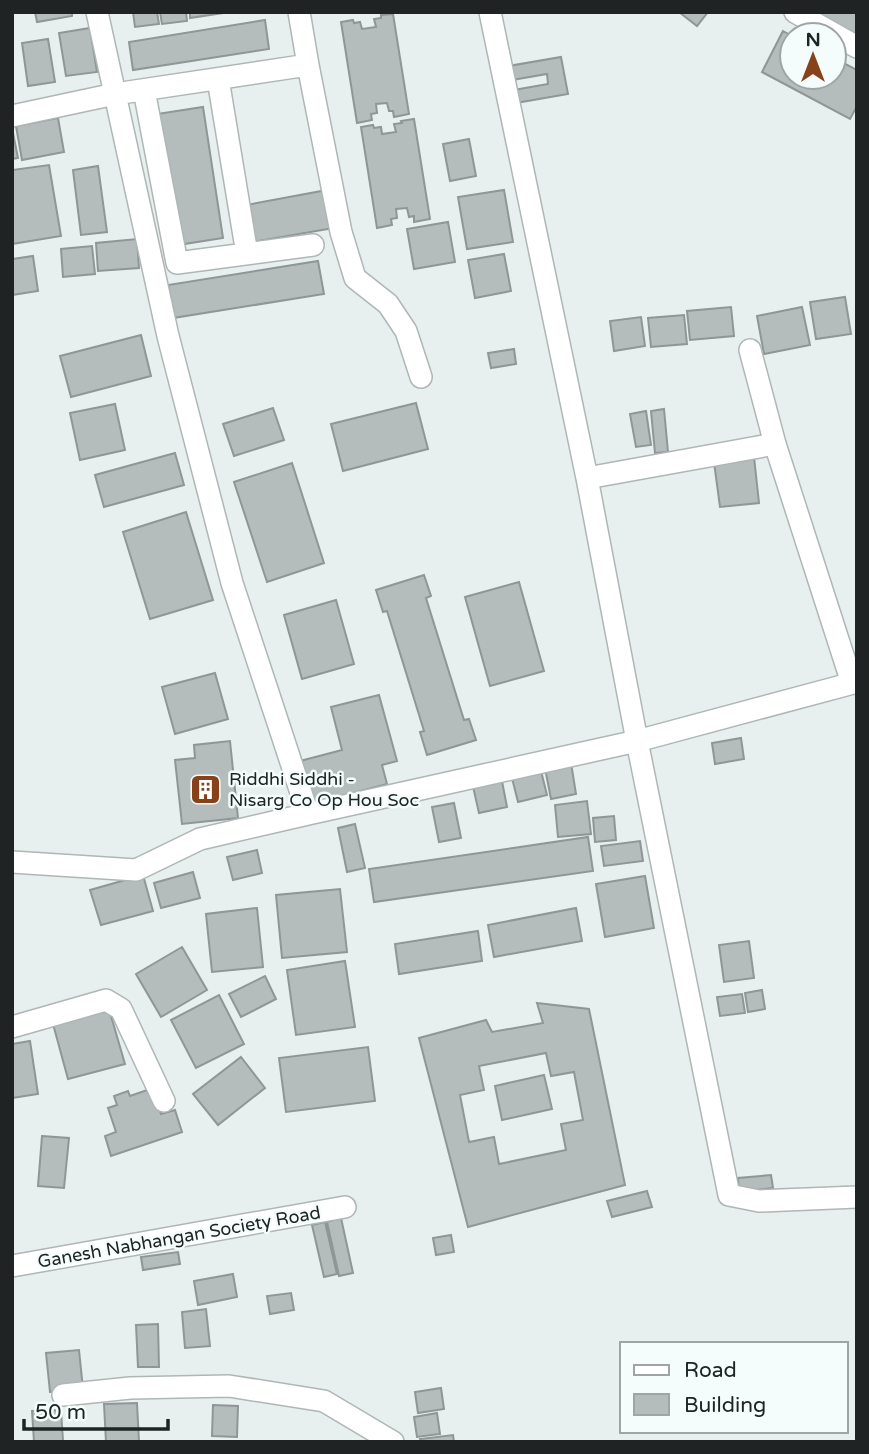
<svg xmlns="http://www.w3.org/2000/svg" width="869" height="1454" font-family="'Varela Round',sans-serif">
<rect width="100%" height="100%" fill="#e7efef"/>
<path fill="#b5bcbc" stroke="#8f9696" stroke-width="2" fill-rule="evenodd" d="M35 12H72V16L37 22Z
M133 12H157L159 24 135 27Z
M160 12H186L187 21 162 24Z
M190 12H222L223 13 190 18Z
M679 12H708L697 26Z
M805 12H857V43Z
M393 14 409 114 394 117 393 111H389L387 103 376 104 377 113 371 114 372 120 357 123 341 22 353 20 354 23 360 22 362 29 376 27 374 19 381 18V15Z
M265 20 269 49 133 70 129 42Z
M90 28 97 72 66 76 59 33Z
M783 31 792 36V77H834V58L857 70V106L850 119 762 72Z
M48 39 55 82 28 86 22 43Z
M561 57 568 94 510 104 508 91 548 84 547 74 506 81 503 67Z
M203 107 223 238 178 245 157 114Z
M58 118 64 152 22 160 16 126Z
M414 119 430 219 414 222V216L409 217 407 208 396 209 397 218 391 219 392 225 377 228 361 127 373 125 374 128 381 127 382 134 396 132 394 124 402 123 401 121Z
M12 128 18 158 12 159Z
M469 139 476 176 450 181 443 144Z
M49 165 61 236 12 244V170Z
M98 166 107 232 81 235 73 170Z
M327 190 334 228 252 242 246 205Z
M504 190 513 242 467 249 458 197Z
M448 222 455 262 414 269 407 229Z
M137 239 139 268 98 271 96 243Z
M92 246 95 274 63 277 61 249Z
M504 254 511 291 475 298 468 260Z
M33 256 38 291 12 295V259Z
M318 261 324 294 173 318 168 285Z
M845 297 851 334 816 339 810 302Z
M731 307 734 336 690 340 687 311Z
M802 307 810 345 764 354 757 316Z
M684 315 687 344 651 347 648 318Z
M641 317 645 346 614 351 610 321Z
M141 335 151 376 71 397 60 356Z
M514 349 516 364 491 368 488 353Z
M416 403 428 449 343 471 331 424Z
M115 404 125 450 80 460 70 413Z
M273 408 284 440 234 456 223 424Z
M664 409 668 452 655 453 651 411Z
M646 411 651 445 636 447 630 414Z
M175 453 184 485 104 507 95 475Z
M754 457 759 503 720 507 714 462Z
M292 463 324 563 267 582 234 482Z
M186 512 213 600 150 619 123 532Z
M424 575 431 596 426 598 464 720 469 719 476 740 427 755 420 732 424 731 387 611 383 612 376 590Z
M519 582 544 671 490 686 465 597Z
M336 600 354 664 302 679 284 615Z
M215 673 228 719 175 734 162 687Z
M379 695 397 761 382 765 387 784 312 804 300 761 342 750 331 707Z
M741 738 744 759 715 764 712 743Z
M230 741 238 818 182 824 175 760 195 758 194 745Z
M571 763 576 794 551 799 545 768Z
M540 767 547 795 518 802 511 774Z
M501 776 507 807 479 813 472 782Z
M587 801 591 834 558 837 555 805Z
M454 803 461 838 439 842 432 807Z
M614 816 616 840 595 842 593 818Z
M355 824 365 868 347 872 338 828Z
M588 837 593 871 374 902 369 869Z
M640 841 643 861 604 866 601 846Z
M257 850 262 873 233 880 227 857Z
M193 872 200 898 161 908 154 883Z
M143 875 153 911 101 925 90 890Z
M645 876 654 928 605 937 596 884Z
M340 889 347 952 282 958 276 895Z
M257 908 263 967 212 972 206 914Z
M576 908 582 941 494 957 488 925Z
M478 931 482 961 399 974 395 944Z
M749 941 754 978 724 982 719 945Z
M182 947 207 990 161 1017 136 974Z
M345 961 355 1027 296 1035 287 970Z
M265 976 276 999 241 1017 229 994Z
M762 990 765 1009 748 1012 745 993Z
M742 994 745 1013 720 1016 717 997Z
M219 995 244 1044 196 1068 171 1020Z
M537 1003 589 1009 625 1185 468 1227 419 1038 486 1020 492 1032 543 1023ZM546 1053 551 1076 574 1072 583 1120 561 1124 566 1150 499 1164 494 1137 469 1142 460 1095 484 1090 479 1066Z
M109 1009 125 1064 68 1079 53 1024Z
M30 1041 38 1094 12 1098V1044Z
M368 1047 375 1101 286 1112 279 1058Z
M241 1057 265 1088 218 1125 193 1094Z
M544 1075 552 1109 502 1120 495 1086Z
M153 1088 161 1114 175 1110 182 1132 111 1156 105 1136 116 1132 108 1108 117 1105 114 1096 128 1091 130 1096Z
M42 1136 69 1138 64 1188 38 1186Z
M771 1175 773 1188 739 1192 738 1178Z
M647 1191 652 1207 612 1217 607 1201Z
M341 1218 353 1273 339 1276 327 1222Z
M325 1222 337 1274 324 1277 312 1225Z
M451 1235 454 1252 436 1255 433 1238Z
M178 1252 180 1264 143 1270 141 1257Z
M233 1274 237 1297 198 1305 194 1281Z
M291 1293 294 1310 270 1314 267 1296Z
M206 1309 210 1346 185 1348 182 1312Z
M158 1324 159 1367H138L136 1325Z
M79 1350 83 1389 50 1392 46 1353Z
M441 1388 444 1409 418 1413 415 1392Z
M137 1403 139 1442H106L104 1404Z
M213 1405 238 1406 237 1437 212 1436Z
M61 1410 63 1441 34 1442 32 1411Z
M437 1413 440 1434 417 1437 414 1417Z
M453 1435 454 1442H421L420 1439Z"/>
<g fill="none" stroke-linecap="round" stroke-linejoin="round">
<defs>
<path id="minor" d="M299 12 308 65
M490 12 587 478 637 741 729 1195 759 1201 857 1197
M795 12 857 47
M218 79 247 254
M144 90 177 263 313 245
M12 116 115 94 308 65 341 232 355 278 388 304 406 331 421 377
M750 350 775 444 852 683
M587 478 775 444
M308 814 637 741 857 682
M12 862 136 870 200 839 308 814 232 583 168 336 97 12
M12 1027 106 1000 121 1009 164 1101
M12 1266 345 1207
M63 1395 130 1388 229 1386 324 1401 393 1442"/>
</defs>
<use href="#minor" stroke="#afb6b6" stroke-width="24"/>
<use href="#minor" stroke="#fff" stroke-width="21"/>
</g>
<defs>
<symbol id="building-square" viewBox="-11 -11 22 22"><rect x="-9" y="-9" width="18" height="18" rx="4" fill="#87421a" stroke="#f4fcfc"/><path d="M-4-6H4V6H1V3H-1V6H-4ZM-2.5-4.3h1.7v1.8h-1.7ZM.8-4.3h1.7v1.8H.8ZM-2.5-1h1.7V.8h-1.7ZM.8-1h1.7V.8H.8Z" fill="#fff"/></symbol>
</defs>
<g fill-rule="evenodd">
<use href="#building-square" x="188" y="772" width="35" height="35"/>
</g>
<g text-anchor="middle" stroke-width="5" stroke-linejoin="round" paint-order="stroke">
<g font-size="18" fill="#202323" stroke="#f4fcfc" text-anchor="start">
<text x="229" y="785">Riddhi Siddhi -<tspan x="229" dy="21">Nisarg Co Op Hou Soc</tspan></text>
</g>
<g font-size="18" fill="#202323" stroke="#f4fcfc">
<text transform="translate(179 1237) rotate(-10)" y="6">Ganesh Nabhangan Society Road</text>
</g>
</g>
<rect width="869" height="1454" fill="none" stroke="#202323" stroke-width="28"/>
<rect x="620" y="1342" width="228" height="91" fill="#f4fcfc" stroke="#9fa5a5" stroke-width="2"/>
<rect x="634" y="1365" width="35" height="10" fill="#ffffff" stroke="#9fa5a5" stroke-width="2"/>
<text x="684" y="1377" font-size="21" fill="#202323">Road</text>
<rect x="634" y="1394" width="35" height="21" fill="#b5bcbc" stroke="#9fa5a5" stroke-width="2"/>
<text x="684" y="1412" font-size="21" fill="#202323">Building</text>
<g transform="translate(813 56)"><circle r="33" fill="#f4fcfc" stroke="#9fa5a5" stroke-width="2"/>
<path d="M0-5L12 26L0 18L-12 26Z" fill="#87421a"/>
<text y="-10" font-size="19" font-weight="bold" text-anchor="middle" fill="#202323">N</text>
</g>
<path d="M24 1419v10h144v-10" fill="none" stroke="#202323" stroke-width="3.5"/>
<text x="35" y="1419" font-size="21" fill="#202323" stroke="#f4fcfc" stroke-width="5" paint-order="stroke">50 m</text>
</svg>
